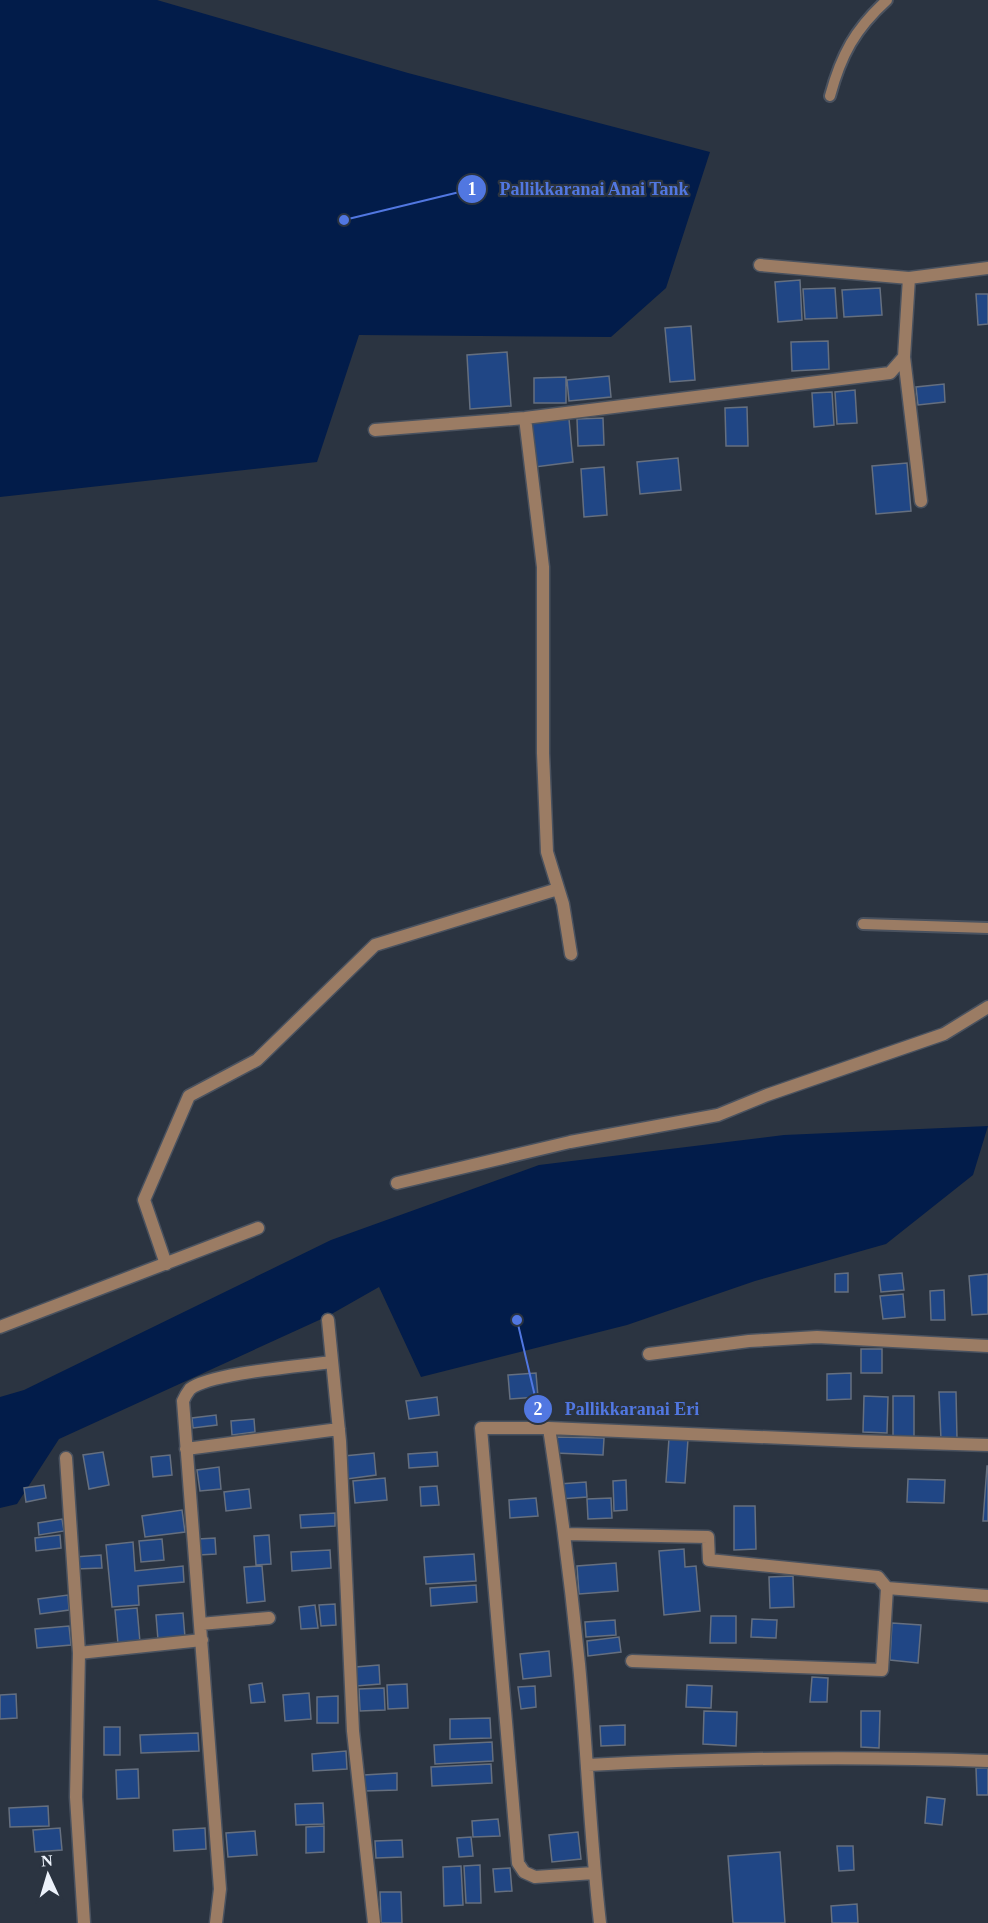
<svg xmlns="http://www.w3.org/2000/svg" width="988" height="1923" font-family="'Times New Roman',serif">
<rect width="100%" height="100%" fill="#2b3441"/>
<path fill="#021c4a" d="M0 0H157L408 73 710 152 666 288 611 337 359 335 317 462 0 497Z
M988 1126 973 1175 886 1244 755 1281 627 1325 421 1377 379 1287 328 1316 59 1439 17 1504 0 1508V1397L24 1390 331 1240 539 1165 784 1135Z"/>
<path fill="#204685" stroke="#656f7f" stroke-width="1.5" d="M800 280 802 320 778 322 775 282Z
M835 288 837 318 805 319 803 289Z
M880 288 882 315 844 317 842 290Z
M976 294H988V324L978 325Z
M691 326 695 380 670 382 665 328Z
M828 341 829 369 792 371 791 342Z
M507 352 511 406 470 409 467 355Z
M609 376 611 397 569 401 567 380Z
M566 377V403H534V378Z
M944 384 945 402 918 405 916 387Z
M855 390 857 423 837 424 835 392Z
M832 392 834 425 814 427 812 393Z
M747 407 748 446H726L725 408Z
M603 418 604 445 578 446 577 419Z
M569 419 573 462 535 467 531 423Z
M678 458 681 490 640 494 637 462Z
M907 463 911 511 876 514 872 466Z
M604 467 607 515 584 517 581 469Z
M848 1273V1292H835V1274Z
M902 1273 904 1290 881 1292 879 1275Z
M988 1274V1314L972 1315 969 1276Z
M944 1290 945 1320H931L930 1291Z
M903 1294 905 1317 883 1319 880 1296Z
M861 1349H882V1373H861Z
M536 1373 538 1397 510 1399 508 1375Z
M851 1373V1399L827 1400V1374Z
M939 1392H956L957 1439 941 1440Z
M864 1396 888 1397 887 1433 863 1432Z
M893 1396H914V1437H893Z
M437 1397 439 1415 409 1419 406 1401Z
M216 1415 217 1425 193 1428 192 1418Z
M254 1419 255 1432 232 1435 231 1421Z
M555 1437 604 1438 603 1455 555 1453Z
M669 1438 688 1439 685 1483 666 1482Z
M103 1452 109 1485 89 1489 83 1455Z
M437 1452 438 1466 409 1468 408 1454Z
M374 1453 376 1475 347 1479 344 1456Z
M170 1455 172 1475 153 1477 151 1457Z
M987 1466H988V1521H983Z
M219 1467 221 1489 200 1491 197 1470Z
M385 1478 387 1500 355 1503 353 1481Z
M908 1479 945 1480 944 1503 907 1502Z
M626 1480 627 1510 614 1511 613 1481Z
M586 1482 587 1497 560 1499 559 1484Z
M44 1485 46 1498 26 1502 24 1488Z
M437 1486 439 1505 421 1506 420 1487Z
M249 1489 251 1508 226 1511 224 1492Z
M536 1498 538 1516 510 1518 509 1500Z
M611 1498 612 1518 588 1519 587 1499Z
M734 1506H755L756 1549 734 1550Z
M182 1510 185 1532 145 1537 142 1516Z
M335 1513V1526L301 1528 300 1515Z
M62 1519 64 1531 39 1535 38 1523Z
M60 1535 61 1548 36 1551 35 1538Z
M269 1535 271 1564 256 1565 254 1536Z
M215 1538 216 1554 199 1555 198 1539Z
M162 1539 164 1560 141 1562 139 1541Z
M133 1542 135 1571 183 1566 184 1582 138 1586 139 1605 112 1607 106 1545Z
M684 1549 685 1567 696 1566 700 1611 664 1615 659 1551Z
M330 1550 331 1568 292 1571 291 1552Z
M474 1554 476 1581 426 1584 424 1557Z
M101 1555 102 1568 75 1569 74 1557Z
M616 1563 618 1591 579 1594 577 1566Z
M262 1566 265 1601 247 1603 244 1567Z
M793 1576 794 1607 770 1608 769 1577Z
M476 1585 477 1602 431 1606 430 1588Z
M68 1595 69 1610 40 1614 38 1599Z
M335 1604 336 1625 321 1626 319 1605Z
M315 1605 318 1628 301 1629 299 1607Z
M137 1608 140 1642 118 1644 115 1610Z
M183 1613 185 1637 158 1640 156 1615Z
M711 1616H736V1643H710Z
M752 1619 777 1620 776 1638 751 1637Z
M615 1620 616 1635 586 1637 585 1622Z
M892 1623 921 1625 918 1663 890 1660Z
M69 1626 71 1645 37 1648 35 1629Z
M619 1637 621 1652 588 1656 587 1641Z
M549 1651 551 1676 523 1679 520 1654Z
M379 1665 380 1684 356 1686 355 1667Z
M812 1677 828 1678 827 1702H810Z
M262 1683 265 1702 251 1703 249 1685Z
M407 1684 408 1708 388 1709 387 1685Z
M687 1685 712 1686 711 1708 686 1707Z
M535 1686 536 1707 521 1709 518 1687Z
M384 1688 385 1710 360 1711 359 1689Z
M309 1693 311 1719 285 1721 283 1695Z
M16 1694 17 1718 0 1719V1695Z
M338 1696V1723H317V1697Z
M704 1711 737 1712 736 1746 703 1744Z
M861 1711H880L879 1748 861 1747Z
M490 1718 491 1738 450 1739V1719Z
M625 1725V1745L601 1746 600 1726Z
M104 1727H120V1755H104Z
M198 1733 199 1751 141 1753 140 1735Z
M492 1742 493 1761 435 1764 434 1745Z
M346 1751 347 1769 313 1771 312 1754Z
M491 1764 492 1783 432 1786 431 1767Z
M976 1768H988V1795H977Z
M138 1769 139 1798 117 1799 116 1770Z
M397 1773V1790L365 1791 364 1775Z
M927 1797 945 1799 942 1825 925 1823Z
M323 1803 324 1824 296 1825 295 1804Z
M48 1806 49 1826 10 1827 9 1808Z
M498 1819 500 1836 473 1837 472 1821Z
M324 1826V1852L306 1853V1827Z
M60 1828 62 1850 35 1852 33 1830Z
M205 1828 206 1849 174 1851 173 1830Z
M255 1831 257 1855 228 1857 226 1833Z
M578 1832 581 1859 552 1862 549 1835Z
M471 1837 473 1856 459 1857 457 1838Z
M402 1840 403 1857 376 1858 375 1841Z
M837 1846H853L854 1870 839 1871Z
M780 1852 785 1923H733L728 1856Z
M480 1865 481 1903H466L464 1866Z
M461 1866 463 1905 444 1906 443 1867Z
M510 1868 512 1891 495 1892 493 1869Z
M380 1892H401L402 1923H381Z
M857 1904 858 1923H832L831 1906Z"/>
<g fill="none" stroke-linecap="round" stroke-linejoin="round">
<defs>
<path id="lane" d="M830 96C841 55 855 29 887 0
M863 924 988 928"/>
<path id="street" d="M760 265 909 278
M904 357 921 501
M525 418 543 567V753L547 852 563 904 571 954
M375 430 525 418 890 373 904 357 909 278 988 268
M397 1183 570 1142 718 1115 767 1095 944 1034 988 1007
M166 1264 144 1200 189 1096 257 1060 375 945 558 889
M328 1320 340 1441 353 1731 374 1923
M0 1327 258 1228
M649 1354 749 1341 817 1337 988 1346
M549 1428H481L518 1863 524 1872 535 1877 594 1873
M186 1449 339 1429
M66 1458 79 1653 76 1797 84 1923
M565 1534 708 1537 709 1560 878 1577 887 1588
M200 1624 269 1618
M79 1653 202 1640
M632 1661 882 1670 887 1588 988 1596
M588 1765C722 1758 854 1756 988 1761
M216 1923 220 1889 183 1401C185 1396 187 1393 190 1389 210 1373 303 1366 332 1362
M600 1923C590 1837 587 1750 579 1664 571 1585 561 1506 549 1428L855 1441 988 1445"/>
</defs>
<use href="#lane" stroke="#4a525f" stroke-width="14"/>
<use href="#street" stroke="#4a525f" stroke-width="15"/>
<use href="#lane" stroke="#9b7c64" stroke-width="10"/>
<use href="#street" stroke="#9b7c64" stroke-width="12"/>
</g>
<path fill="none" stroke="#5177e1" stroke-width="2" d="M344 220L472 189M517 1320L538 1409"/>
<g fill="#5177e1" stroke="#2b3441" stroke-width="2">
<circle cx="344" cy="220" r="6"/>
<circle cx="517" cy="1320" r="6"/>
<circle cx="472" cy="189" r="15"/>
<circle cx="538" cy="1409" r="15"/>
</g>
<g font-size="18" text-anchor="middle" font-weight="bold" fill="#fff">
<text x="472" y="195">1</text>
<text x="538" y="1415">2</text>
</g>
<g font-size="18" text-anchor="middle" font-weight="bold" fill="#5177e1" stroke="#2b3441" stroke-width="4.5" stroke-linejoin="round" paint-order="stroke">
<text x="594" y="195">Pallikkaranai Anai Tank</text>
<text x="632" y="1415">Pallikkaranai Eri</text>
</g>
<g transform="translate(48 1875) rotate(356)" stroke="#2b3441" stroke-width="4.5" paint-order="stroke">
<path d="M0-4.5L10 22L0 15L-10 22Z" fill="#ecf2fb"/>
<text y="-9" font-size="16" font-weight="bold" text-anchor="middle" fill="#ecf2fb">N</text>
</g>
</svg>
